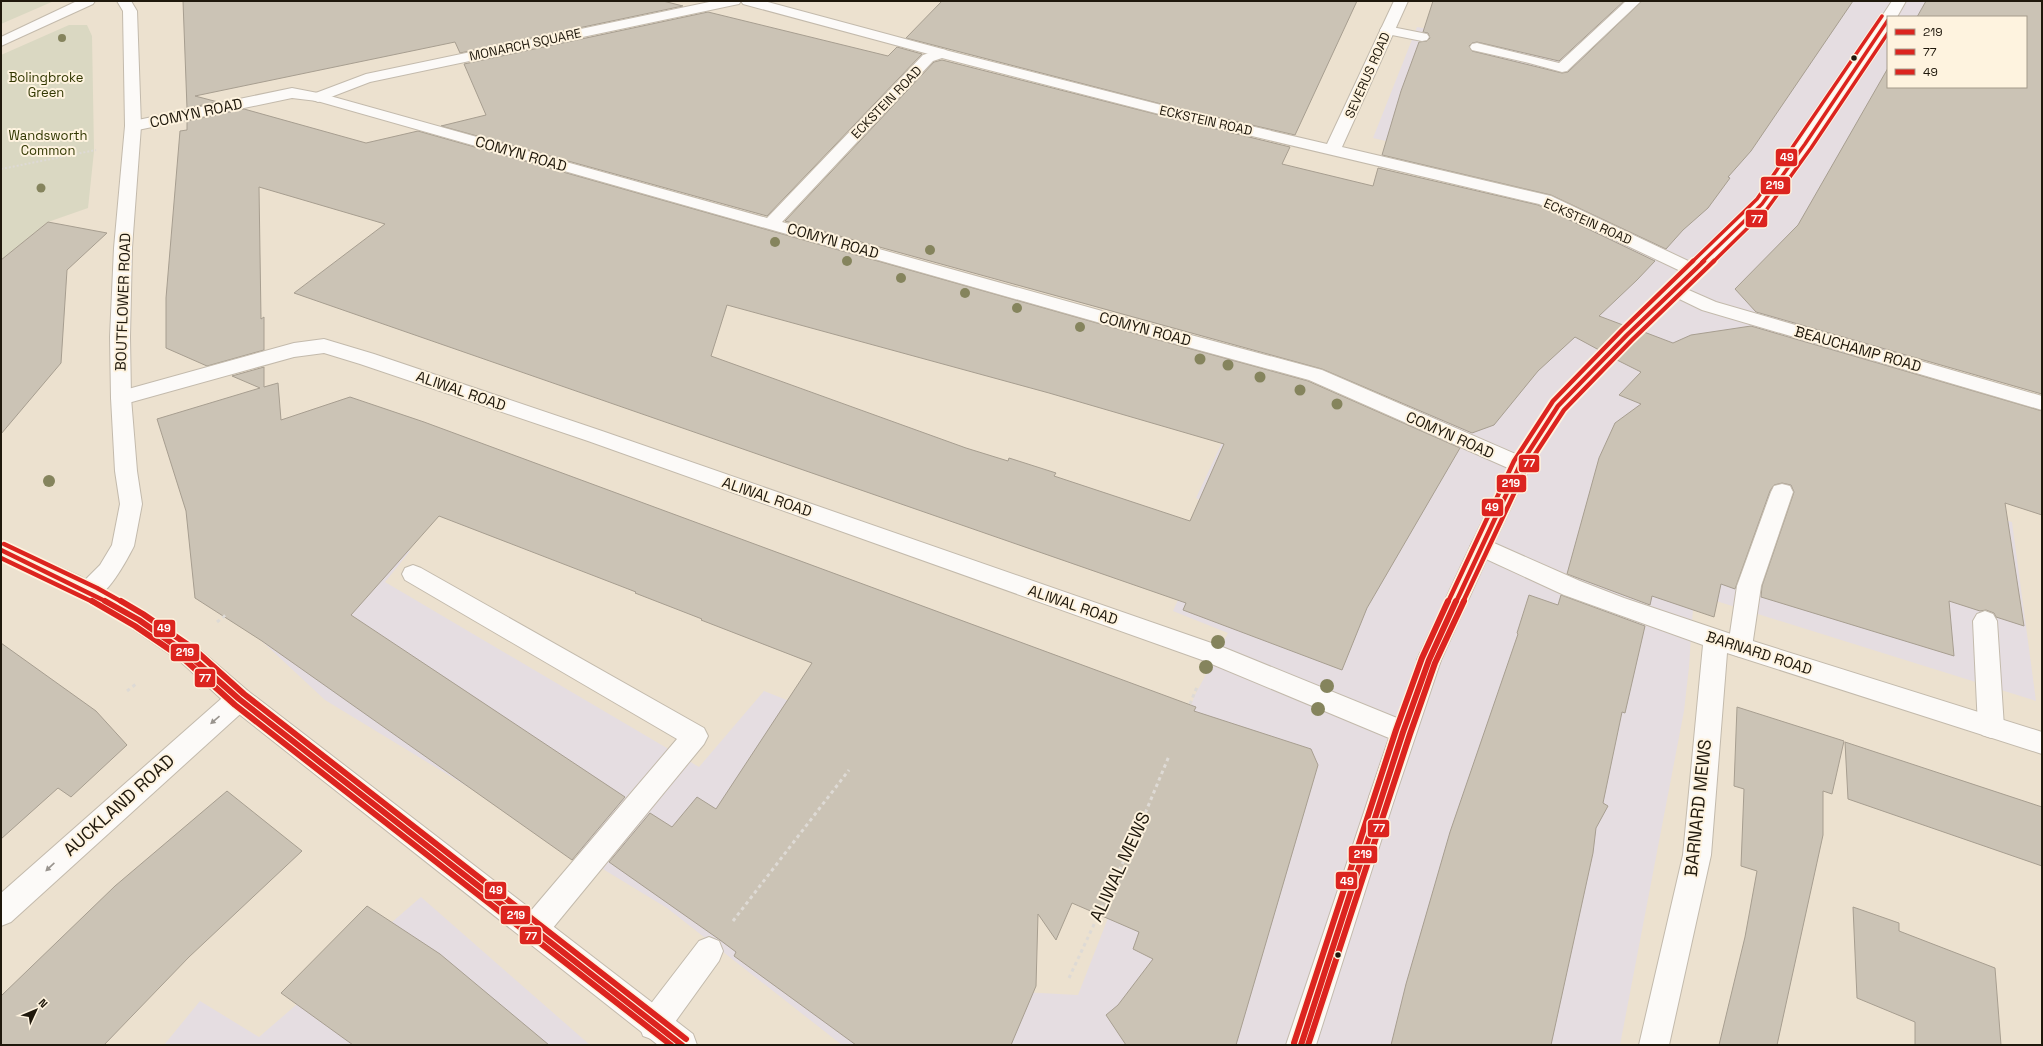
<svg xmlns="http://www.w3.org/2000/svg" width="2043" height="1046" font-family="'Space Grotesk',sans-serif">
<rect width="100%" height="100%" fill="#ece1cf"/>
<path fill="#e5dde1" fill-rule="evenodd" d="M1534 1H2021L2042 5V214L1908 339 1901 384 1993 517 2012 522 2036 701 1694 594 1689 667 1684 711 1620 1045H842L667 908 325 700 205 588 306 494 410 551 385 582 699 767 764 691 989 780 949 988 1078 995 1195 695 1228 633 1173 611 1219 510 1196 498 1248 387 1381 433 1404 391 1553 228 1590 198 1543 177 1373 138 1417 27 1521 46ZM1888 17H2026V87H1888Z
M421 897 590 1045H164L200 1001 259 1037Z"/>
<path fill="#dad8c2" d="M1 1H54L1 24Z
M69 25H87L92 36 94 151 88 208 48 222 1 261V55Z"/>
<path fill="#cbc3b5" stroke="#a79e90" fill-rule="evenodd" d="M183 1H663L683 6 460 53 455 42 195 96 218 102 187 108Z
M942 1H1357L1295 135 1169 106 906 38Z
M1433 1H1624L1559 61 1477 42 1472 43 1469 46 1472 51 1562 73 1568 72 1642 1H1853L1751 151 1728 177 1730 178 1708 208 1683 230 1666 249 1551 195 1382 155 1401 91 1419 42 1427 41 1430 38 1428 33 1423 32Z
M1926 1H2042V394L1756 312 1735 289 1798 225 1888 68V87H2026V17H1917Z
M708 12 888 56 897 47 922 54 767 216 441 126 486 115 464 64Z
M942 60 1167 117 1290 147 1282 164 1373 186 1378 168 1538 205 1655 261 1637 280 1599 316 1623 325 1599 350 1575 337 1538 371 1494 425 1472 433 1322 369 785 221 934 62Z
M244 109 366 143 418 131 1111 327 1308 381 1460 448 1367 608 1342 670 1183 610 1186 603 294 293 385 224 259 187 261 319 264 317V350L207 366 166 348V298L180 131 187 130V121ZM727 305 1049 393 1224 444 1190 521 1054 476 1056 473 1009 458 1008 461 966 448 711 356Z
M48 222 107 233 67 270 61 363 1 434V260Z
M1751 326 2042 411V515L2005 503 2024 626 1996 617 1994 613 1986 610 1980 611 1949 601 1954 656 1761 597 1762 586 1794 492 1791 485 1782 483 1774 485 1770 491 1735 589 1721 584 1714 617 1652 596 1650 605 1567 574 1599 458 1615 423 1641 404 1619 395 1641 372 1617 360 1644 332 1673 343 1691 335Z
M264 367V387L278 383 281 420 350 397 424 422 1196 707 1194 711 1311 749 1318 765 1236 1045H1126L1106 1015 1118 1005 1153 959 1133 949 1139 932 1072 903 1056 940 1038 914 1036 986 1011 1045H856L734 956 736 952 720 940 609 862 650 813 672 827 697 797 716 809 812 663 701 620 702 619 635 593 636 592 439 516 351 615 625 797 572 860 262 641 195 598 186 511 157 419 260 388 232 376Z
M1529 595 1558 605 1561 595 1645 626 1625 713 1622 712 1603 803 1608 806 1596 828 1593 853 1551 1045H1391L1406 984 1450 832 1518 634 1517 633Z
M1 643 96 711 127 745 71 797 58 788 1 839Z
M1737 707 1844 741 1832 794 1823 791V835L1777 1045H1719L1745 937 1757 871 1741 866 1744 789 1734 786Z
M1845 742 2042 807V866L1848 799Z
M227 791 302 851 189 957 104 1045H1V996L115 886Z
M367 906 440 954 549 1045H353L281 993Z
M1853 907 1899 923V931L1995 968 2001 1045H1915V1022L1857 998Z"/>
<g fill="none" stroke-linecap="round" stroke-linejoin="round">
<defs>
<path id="lane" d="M714 1H741L739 4 734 5 370 82 318 102 313 100 310 97 313 94 366 74Z
M741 1H764L946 50 948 53 946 56H936L743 4Z
M1626 1H1641L1567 71 1562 72 1529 63 1472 50 1470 47 1472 44 1477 43 1559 63Z
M1892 1H1906L1897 17H1888V31L1813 144 1768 208 1634 340 1565 411 1527 471 1520 473 1513 471 1509 465 1551 401 1620 330 1756 200 1799 142Z
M1387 26 1427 34 1429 37 1427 40 1422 41 1382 33 1380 30 1382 27Z
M1782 484 1790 486 1793 492 1761 586 1752 647 1748 654 1740 657 1732 654 1728 647 1737 586 1771 492 1774 486Z
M1481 538 1489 541 1492 547 1441 660 1438 667 1429 670 1420 667 1417 660 1470 547 1473 541Z
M413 565 421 568 704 728 708 736 704 744 543 940 533 944 523 940 519 930 523 920 677 739 405 580 402 574 405 568Z
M1985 611 1993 614 1997 621 2004 727 2000 735 1991 738 1982 735 1978 727 1973 621 1977 614Z
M1382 785 1391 788 1395 797 1316 1045H1286L1369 797 1373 788Z
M709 937 719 941 723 951 719 961 665 1036 654 1040 643 1036 639 1025 643 1014 699 941Z"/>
<path id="street" d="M1394 1H1408L1342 147 1551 196 1701 267 1704 271 1701 275 1695 277 1689 275 1539 204 1167 116 942 58 933 61 782 222 1120 316 1322 370 1527 459 1531 465 1494 543 1580 581 1624 598 1740 637 2042 732V754L1727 653 1711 855 1669 1045H1639L1683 855 1703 645 1564 595 1473 553 1470 547 1508 468 1309 380 1111 326 317 101 292 98 133 131 127 129 125 126 127 123 133 121 292 88 323 94 767 218 923 55 941 49 1169 107 1327 144Z
M1675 284 1716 302 2042 396V410L1702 310 1669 294 1666 290 1669 286Z
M324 339 374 354 602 431 1220 646 1397 718 1420 653 1429 650 1438 653 1441 660 1395 797 1391 806 1382 809 1373 806 1369 797 1389 738 1202 660 588 441 360 364 324 353 294 357 121 405 114 403 111 398 114 393 121 391 294 343Z
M239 688 248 691 251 699 248 707 11 922 1 926V893L230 691Z"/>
<path id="secondary" d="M77 1H95L93 4 1 46V37Z
M117 1H131L137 11 141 126 132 248 130 337 131 398 137 471 142 504 134 546C127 560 106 599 90 600 87 600 83 599 81 598L77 591 81 584 100 565 112 545 120 504 115 471 111 398 110 337 114 248 125 126 123 11Z"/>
<path id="highway" d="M1 541 79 576 147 613 198 648 248 691 693 1034 697 1045H658L230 707 181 662 130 627 86 601 1 560Z"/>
</defs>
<use href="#lane" stroke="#c3baac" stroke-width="2"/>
<use href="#street" stroke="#c3baac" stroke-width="2"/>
<use href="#secondary" stroke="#c3baac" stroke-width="2"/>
<use href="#highway" stroke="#c3baac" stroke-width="2"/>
<path stroke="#dedad5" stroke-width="2" stroke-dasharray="2 2" stroke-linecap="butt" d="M1 169 96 150"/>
<path stroke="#dedad5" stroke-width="3" stroke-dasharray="3.5 3.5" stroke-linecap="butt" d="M217 622 227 614
M127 691 136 684
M1190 704 1197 687
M733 921 849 770
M1069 978 1139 828 1169 756"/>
<use href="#lane" fill="#fcfaf8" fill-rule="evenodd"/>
<use href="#street" fill="#fcfaf8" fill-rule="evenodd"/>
<use href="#secondary" fill="#fcfaf8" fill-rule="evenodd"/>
<use href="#highway" fill="#fcfaf8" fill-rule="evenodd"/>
<defs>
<path id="bus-1-far2" d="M1702 262 1762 204 1805 144 1888 20"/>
<path id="bus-1-far1" d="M1 550 107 602
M1456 602 1520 465 1558 406 1627 335 1704 261"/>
<path id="bus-1" d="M105 601 139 620 189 655 239 699 682 1045
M1301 1045 1403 732 1429 660 1456 601"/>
<path id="bus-2-far2" d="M1713 262 1767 209 1811 148 1888 33"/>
<path id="bus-2-far1" d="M1 558 93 602
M1463 602 1526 468 1564 410 1632 340 1714 261"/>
<path id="bus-2" d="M92 601 135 626 185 660 235 705 671 1045
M1308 1045 1410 734 1435 663 1464 601"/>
<path id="bus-3-far2" d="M1692 262 1757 199 1882 16"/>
<path id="bus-3-far1" d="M4 544 97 588 122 602
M1448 602 1514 461 1553 401 1622 330 1693 261"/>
<path id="bus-3" d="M121 601 143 614 194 649 244 694 686 1039
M1294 1043 1396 730 1422 658 1448 601"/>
</defs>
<use href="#bus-1-far2" stroke="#fef3df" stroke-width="5.5"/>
<use href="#bus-1-far1" stroke="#fef3df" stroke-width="8"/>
<use href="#bus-1" stroke="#fef3df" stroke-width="9"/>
<use href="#bus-2-far2" stroke="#fef3df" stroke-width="5.5"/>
<use href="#bus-2-far1" stroke="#fef3df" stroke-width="8"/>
<use href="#bus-2" stroke="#fef3df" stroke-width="9"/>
<use href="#bus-3-far2" stroke="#fef3df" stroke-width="5.5"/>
<use href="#bus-3-far1" stroke="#fef3df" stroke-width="8"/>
<use href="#bus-3" stroke="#fef3df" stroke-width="9"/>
<use href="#bus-1-far2" stroke="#dc241f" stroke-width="3.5"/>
<use href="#bus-1-far1" stroke="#dc241f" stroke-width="4.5"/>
<use href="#bus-1" stroke="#dc241f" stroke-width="6"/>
<use href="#bus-2-far2" stroke="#dc241f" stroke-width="3.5"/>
<use href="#bus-2-far1" stroke="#dc241f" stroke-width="4.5"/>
<use href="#bus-2" stroke="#dc241f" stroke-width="6"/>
<use href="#bus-3-far2" stroke="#dc241f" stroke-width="3.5"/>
<use href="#bus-3-far1" stroke="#dc241f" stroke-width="4.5"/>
<use href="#bus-3" stroke="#dc241f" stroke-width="6"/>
</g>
<g fill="#85845d">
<circle cx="62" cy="38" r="4"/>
<circle cx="41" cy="188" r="4.5"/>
<circle cx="775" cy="242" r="5"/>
<circle cx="930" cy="250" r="5"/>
<circle cx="847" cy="261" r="5"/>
<circle cx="901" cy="278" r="5"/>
<circle cx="965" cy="293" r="5"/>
<circle cx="1017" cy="308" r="5"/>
<circle cx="1080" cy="327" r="5"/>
<circle cx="1200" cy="359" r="5.5"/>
<circle cx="1228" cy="365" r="5.5"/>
<circle cx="1260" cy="377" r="5.5"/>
<circle cx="1300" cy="390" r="5.5"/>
<circle cx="1337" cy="404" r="5.5"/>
<circle cx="49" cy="481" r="6"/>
<circle cx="1218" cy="642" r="7"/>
<circle cx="1206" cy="667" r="7"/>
<circle cx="1327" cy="686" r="7"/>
<circle cx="1318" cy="709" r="7"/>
</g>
<defs><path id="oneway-solid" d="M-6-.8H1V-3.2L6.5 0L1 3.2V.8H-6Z"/></defs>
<g fill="#99948e">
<use href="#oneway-solid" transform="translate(215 720) rotate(139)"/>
<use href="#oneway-solid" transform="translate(50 867) rotate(137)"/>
</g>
<g fill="#1f180c" stroke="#fef3df" stroke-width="1.5">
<circle cx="1854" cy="58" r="3.5"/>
<circle cx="1338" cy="955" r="3.5"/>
</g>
<g text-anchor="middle" stroke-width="4" stroke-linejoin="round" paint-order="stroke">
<g font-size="13" fill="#1f180c" stroke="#fef3df">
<text transform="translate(525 44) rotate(-12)" y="5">MONARCH SQUARE</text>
<text transform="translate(1367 75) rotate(-66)" y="5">SEVERUS ROAD</text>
<text transform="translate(886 102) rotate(-46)" y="5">ECKSTEIN ROAD</text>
<text transform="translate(1206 120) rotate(13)" y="5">ECKSTEIN ROAD</text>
<text transform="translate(1588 221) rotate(24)" y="5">ECKSTEIN ROAD</text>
</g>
<g font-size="13" fill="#313700" stroke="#fef3df">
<text x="46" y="82">Bolingbroke<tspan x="46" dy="15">Green</tspan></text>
<text x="48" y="140">Wandsworth<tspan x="48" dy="15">Common</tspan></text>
</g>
<g font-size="15" fill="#1f180c" stroke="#fef3df">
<text transform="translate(196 113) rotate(-12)" y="5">COMYN ROAD</text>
<text transform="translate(521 154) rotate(16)" y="5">COMYN ROAD</text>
<text transform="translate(833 241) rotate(16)" y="5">COMYN ROAD</text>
<text transform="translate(123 302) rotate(-88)" y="5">BOUTFLOWER ROAD</text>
<text transform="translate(1145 329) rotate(15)" y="5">COMYN ROAD</text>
<text transform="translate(1858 349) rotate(16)" y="5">BEAUCHAMP ROAD</text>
<text transform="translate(461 391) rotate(19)" y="5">ALIWAL ROAD</text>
<text transform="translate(1450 435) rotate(24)" y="5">COMYN ROAD</text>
<text transform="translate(767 497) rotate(19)" y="5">ALIWAL ROAD</text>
<text transform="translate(1073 605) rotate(19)" y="5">ALIWAL ROAD</text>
<text transform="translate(1759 653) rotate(18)" y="5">BARNARD ROAD</text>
</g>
<g font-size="18" fill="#1f180c" stroke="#fef3df">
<text transform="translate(119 805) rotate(-42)" y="6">AUCKLAND ROAD</text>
<text transform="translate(1698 808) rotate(-84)" y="6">BARNARD MEWS</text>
<text transform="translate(1120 867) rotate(-65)" y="6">ALIWAL MEWS</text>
</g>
</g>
<g stroke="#fef3df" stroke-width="1.5">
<rect x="1775" y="148" width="23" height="19" rx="4" fill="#dc241f"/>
<rect x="1760" y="176" width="31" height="19" rx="4" fill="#dc241f"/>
<rect x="1745" y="209" width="23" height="19" rx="4" fill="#dc241f"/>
<rect x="1518" y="454" width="22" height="19" rx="4" fill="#dc241f"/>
<rect x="1496" y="474" width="31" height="19" rx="4" fill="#dc241f"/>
<rect x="1481" y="498" width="23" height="19" rx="4" fill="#dc241f"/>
<rect x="153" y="619" width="23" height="19" rx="4" fill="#dc241f"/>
<rect x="170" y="643" width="30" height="19" rx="4" fill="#dc241f"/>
<rect x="194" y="668" width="22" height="20" rx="4" fill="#dc241f"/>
<rect x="1367" y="819" width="23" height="19" rx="4" fill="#dc241f"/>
<rect x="1348" y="845" width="30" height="19" rx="4" fill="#dc241f"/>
<rect x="1335" y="871" width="23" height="19" rx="4" fill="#dc241f"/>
<rect x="484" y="881" width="23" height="19" rx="4" fill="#dc241f"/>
<rect x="500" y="905" width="31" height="20" rx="4" fill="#dc241f"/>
<rect x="519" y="926" width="23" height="19" rx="4" fill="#dc241f"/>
</g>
<g font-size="11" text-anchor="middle" font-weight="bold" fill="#fff">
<text x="1787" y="161">49</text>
<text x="1775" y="189">219</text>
<text x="1757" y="223">77</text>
<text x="1529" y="467">77</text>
<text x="1511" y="487">219</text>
<text x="1492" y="511">49</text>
<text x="164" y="632">49</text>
<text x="185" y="656">219</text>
<text x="205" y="682">77</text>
<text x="1379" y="832">77</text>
<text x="1363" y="858">219</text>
<text x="1347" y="885">49</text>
<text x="496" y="894">49</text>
<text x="516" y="919">219</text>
<text x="531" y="940">77</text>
</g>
<rect width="2043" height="1046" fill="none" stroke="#1f180c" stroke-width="4"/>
<rect x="1887" y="16" width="140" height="72" fill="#fef3df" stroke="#a59b8b"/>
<rect x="1895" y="29" width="20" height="6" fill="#dc241f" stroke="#a59b8b"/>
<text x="1923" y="36" font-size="12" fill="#1f180c">219</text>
<rect x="1895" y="49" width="20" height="6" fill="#dc241f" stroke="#a59b8b"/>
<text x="1923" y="56" font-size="12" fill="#1f180c">77</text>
<rect x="1895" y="69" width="20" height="6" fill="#dc241f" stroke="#a59b8b"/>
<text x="1923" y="76" font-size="12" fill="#1f180c">49</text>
<g transform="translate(36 1010) rotate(46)" stroke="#fef3df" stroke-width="3" paint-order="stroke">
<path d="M0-3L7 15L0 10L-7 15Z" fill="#1f180c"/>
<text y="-6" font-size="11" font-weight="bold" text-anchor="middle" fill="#1f180c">N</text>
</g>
</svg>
